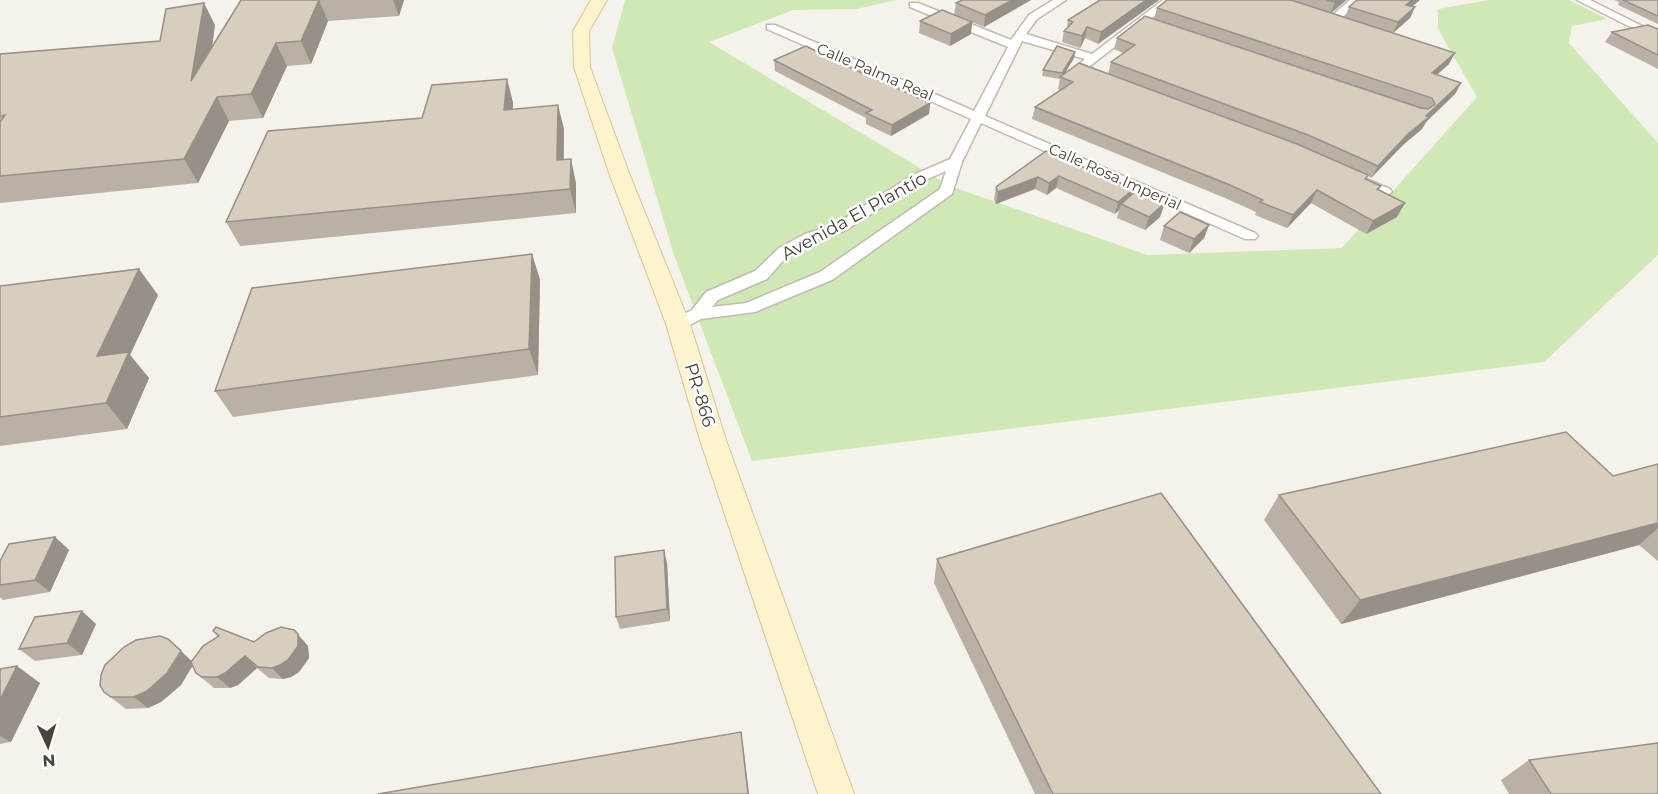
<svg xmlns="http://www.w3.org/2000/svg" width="1658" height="794" font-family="Montserrat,sans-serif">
<rect width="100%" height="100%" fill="#f5f2eb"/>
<path fill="#d0e8b5" d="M625 0H897L856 9 793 10 709 42 950 186 1147 255 1342 248 1477 97 1438 29V9L1489 0H1569L1607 19 1572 26 1569 43 1658 143V255L1544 362 752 461 674 255 612 48Z"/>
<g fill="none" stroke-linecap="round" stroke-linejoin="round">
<defs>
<path id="street" d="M1053 0H1066L1037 19 1026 34 1092 54 1163 0H1175L1090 66 1094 71 1106 76V82C1094 84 1084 75 1077 66L1085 59 1022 41 985 116 1255 233 1258 236 1255 239H1245L981 123 962 162 952 194 832 280 755 312 701 319 684 328H672L670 324 672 320 692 310 706 292 755 271 779 248 805 234 836 224 911 176 950 159 971 119 767 29V25H775L974 111 1008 47 910 7V3H918L1011 40 1029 15ZM946 171 940 189 820 272 746 303 712 307 718 300 767 279 789 254 815 240 846 230 921 182Z
M1350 0H1362L1337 22H1329V18Z
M1577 0H1590L1658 34V41Z
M1359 176 1390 189 1392 192 1385 196 1354 183 1352 180Z"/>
<path id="secondary" d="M591 0H607L589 31 590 67 629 173 690 324 726 440 854 794H818L700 440 666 324 609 173 574 67 573 31Z"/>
</defs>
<use href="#street" stroke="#c1baad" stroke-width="3"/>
<use href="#secondary" stroke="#d4c69b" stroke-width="2"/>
<use href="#street" fill="#fff" fill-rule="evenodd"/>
<use href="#secondary" fill="#fdf3cc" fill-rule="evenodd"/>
</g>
<path fill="#b9b1a5" d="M241 0H404L399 16 328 21 311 64 287 66 263 118 229 121 198 183 0 203V54L160 41 215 25 212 47Z
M962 0H1031L984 27 972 22 971 34 950 46 919 33 920 21 954 15 956 3Z
M1100 0H1159L1098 44 1085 38 1080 48 1062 42 1064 31 1067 28 1068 20Z
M1167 0H1347L1331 13 1345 17 1349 7 1412 6 1415 7 1410 18 1393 33 1449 64 1437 75 1461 83 1455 94 1426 122 1422 129 1403 145 1371 178 1368 176 1366 179 1381 186 1379 190 1397 217 1366 234 1311 203 1287 228 1255 215 1256 212 1225 198 1032 119 1035 107 1060 90 1058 89 1060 79 1042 76 1043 70 1075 52 1074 58 1065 73 1108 74 1111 62 1123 53 1114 49 1117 38 1154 19 1157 8Z
M1614 0H1658V24L1618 5 1619 2Z
M1658 29V69L1605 42 1612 32Z
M774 60 835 61 930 103 929 114 891 136 866 124V118L775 71Z
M507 79 513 103V109L564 129V160L576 183V213L240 246 226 222 422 118Z
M1046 151 1134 189 1132 195 1160 217 1145 230 1117 218 1119 210 1115 214 1056 188 1047 195 1035 189 996 204 994 199 996 187Z
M1209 225 1204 238 1189 253 1160 240 1164 226Z
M532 254 540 280 538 375 233 417 215 391Z
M0 286 158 295 130 355 149 378 127 429 0 446Z
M1658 464V561L1639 545 1341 624 1264 520 1279 495 1613 476Z
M55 537 69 550 50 592 3 600 0 597V561Z
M937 559 1381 794H1035L934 583Z
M667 563 670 621 620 629 616 617Z
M96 624 82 655 35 661 19 649Z
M213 631 254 642 308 646 309 658 299 672 291 677 283 679 269 678 257 668 238 685 230 688H214L196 673 193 665 181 685 161 702 148 708 126 709 104 692 191 661 219 637Z
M0 669 40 683 11 742 0 744Z
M1529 760 1658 794H1509L1501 780Z"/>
<path fill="#969086" d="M319 0 328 21 311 64 301 41Z
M393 0H404L399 16Z
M1012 0H1031L984 27 985 15Z
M1146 0H1159L1098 44 1101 32Z
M1338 0H1346L1330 14 1335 2Z
M1412 0H1420L1401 16 1406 5Z
M204 3 215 25 204 105 191 81Z
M1415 7 1410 18 1393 33 1398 22Z
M972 22 971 34 950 46 951 34Z
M1087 27 1085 38 1080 48 1082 36Z
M276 43 287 66 263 118 251 94Z
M1075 52 1074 58 1062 78V73Z
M1455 53 1449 64 1426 84 1432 73Z
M507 79 513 103 510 134 504 110Z
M1461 83 1455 94 1426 122 1422 129 1403 145 1371 178 1378 166 1409 133Z
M217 97 229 121 198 183 184 159Z
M930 103 929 114 891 136 892 125Z
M558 105 564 129 563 185 557 160Z
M571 159 576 183V213L570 189Z
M1059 176 1056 188 1047 195 1049 183Z
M1038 177 1035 189 996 204 998 192Z
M1134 189 1130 201 1121 204 1119 210 1115 214 1118 202Z
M1317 190 1311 203 1287 228 1293 215Z
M1165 203 1160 217 1145 230 1149 217Z
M1405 203 1397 217 1366 234 1373 221Z
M1209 225 1204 238 1189 253 1194 239Z
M532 254 540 280 538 375 529 349Z
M139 269 158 295 130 355 149 378 127 429 106 403 97 356Z
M1658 523V528L1639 545 1341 624 1360 600Z
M55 537 69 550 50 592 35 580Z
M664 550 667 563 670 621 667 609Z
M82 611 96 624 82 655 67 643Z
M294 630 308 646 309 658 299 672 291 677 283 679 272 668Z
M168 639 194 663 181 685 161 702 148 708 134 697Z
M245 656 257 668 238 685 230 688 217 677Z
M17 666 40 683 11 742 0 736V700Z
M741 732 744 753 749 794H748Z"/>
<path fill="#d7cec0" stroke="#969086" stroke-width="1.5" d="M241 0H319L301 41 276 43 251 94 217 97 184 159 0 176V122L5 115 0 116V54L160 41 166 9 204 3 191 81Z
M962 0H1012L985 15 956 3Z
M1100 0H1146L1101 32 1087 27 1082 36 1064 31 1073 22 1068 20Z
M1167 0H1291L1455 53 1432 73 1461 83 1426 116 1429 117 1409 133 1378 166 1308 135 1111 62 1135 45 1117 38 1145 16 1421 108 1428 109 1435 104 1432 98 1157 8Z
M1327 0H1338L1335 2Z
M1357 0H1412L1406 5 1415 7 1398 22 1349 7Z
M1623 0H1658V16Z
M942 10 972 22 951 34 920 21Z
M1648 25 1658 29V55L1612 32Z
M806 46 835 61 930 103 892 125 866 113 872 110 774 60Z
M1057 46 1075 52 1062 73 1043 70Z
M1079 63 1297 144 1368 175 1365 179 1381 186 1377 189 1405 203 1373 221 1317 190 1293 215 1260 202 1263 200 1230 185 1035 107 1073 82 1060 77Z
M507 79 504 110 558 105 557 160 571 159 570 189 226 222 268 131 422 118 432 85Z
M1046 151 1134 189 1118 202 1059 176 1049 183 1038 177 998 192 996 187Z
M1136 191 1165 203 1149 217 1121 204Z
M1180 212 1209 225 1194 239 1164 226Z
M532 254 529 349 215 391 252 288Z
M139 269 97 356 129 352 106 403 0 417V286Z
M1566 432 1613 476 1658 464V523L1360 600 1279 495Z
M1161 493 1381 794H1053L937 559Z
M55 537 35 580 0 585V561L9 544Z
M664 550 667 609 616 617 615 557Z
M82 611 67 643 19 649 35 617Z
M216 627 254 642 266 633 281 627 294 630 298 634V646L288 660 280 665 272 668 258 667 245 656 225 673 217 677H202L196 673 191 662 203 646 219 636 213 631Z
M160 636 168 639 181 651 167 673 147 691 134 697H111L104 692 100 685 101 675 105 665 124 647 136 640Z
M17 666 0 700V669Z
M741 732 748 794H378Z
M1658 743V794H1551L1529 760Z"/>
<g text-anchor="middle" stroke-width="5" stroke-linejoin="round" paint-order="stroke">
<g font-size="15" fill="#494339" stroke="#fff">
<text transform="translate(875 72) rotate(23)" y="5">Calle Palma Real</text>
<text transform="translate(1115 177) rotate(24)" y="5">Calle Rosa Imperial</text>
</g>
<g font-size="18" fill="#494339" stroke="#fff">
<text transform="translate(854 216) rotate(-29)" y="6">Avenida El Plantío</text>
<text transform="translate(700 395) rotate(73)" y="6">PR-866</text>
</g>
</g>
<g transform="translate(48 746) rotate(176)" stroke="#ffffff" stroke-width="4.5" paint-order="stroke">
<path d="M0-4.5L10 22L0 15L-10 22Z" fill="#494339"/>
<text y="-9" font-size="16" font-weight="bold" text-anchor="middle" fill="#494339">N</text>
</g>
</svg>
